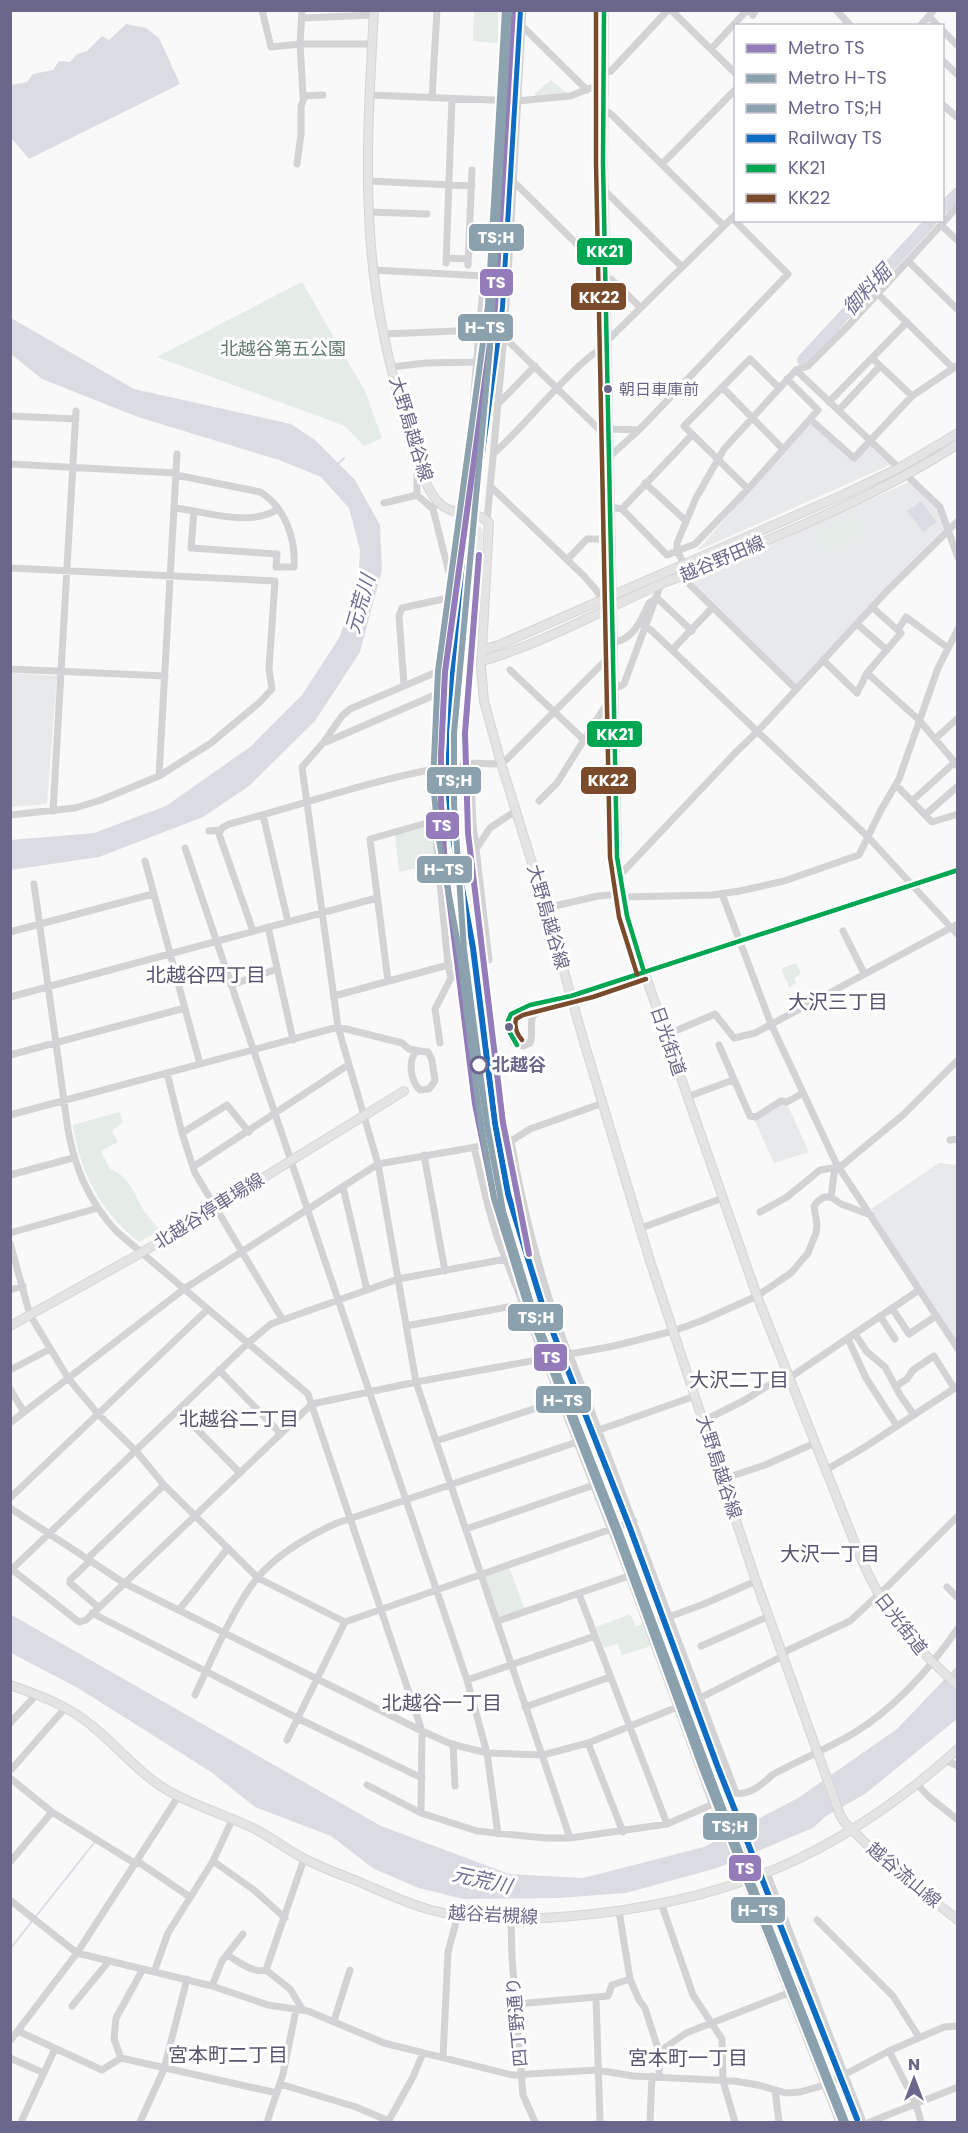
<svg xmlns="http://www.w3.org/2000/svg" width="968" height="2133" font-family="Poppins,'Noto Sans JP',sans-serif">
<rect width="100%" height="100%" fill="#f8f9f8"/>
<path fill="#e8e9ea" d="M810 421 854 461 870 444 892 464 697 551Z
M911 481 937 508 945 528 796 685 691 581Z
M463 522 481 527 483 531 480 580 455 578Z
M11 673 57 676 47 804 11 807Z
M781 1102 787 1104 809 1152 774 1163 754 1119Z
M939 1163 957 1165V1344L871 1209Z"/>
<path fill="#e5ebe7" d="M474 11H498V43L473 41Z
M551 80 568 94 536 96 534 94Z
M302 282 365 391 382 438 364 446 345 426 157 357Z
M855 516 865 537 827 553 819 532Z
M430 826 435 864 399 872 395 835Z
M796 963 801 974 794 978 796 983 789 987 781 969Z
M119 1112 123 1122 112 1131 118 1142 101 1151 110 1169C129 1175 135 1196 144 1211 149 1218 155 1224 160 1230L139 1242C101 1212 80 1173 73 1125Z
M509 1567 525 1610 502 1618 498 1616 483 1576Z
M630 1614 636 1626 643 1624 651 1646 622 1655 617 1644 604 1648 596 1627Z"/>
<path fill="#dbdce3" d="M126 24 146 28 159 38 180 84 29 159 11 138V85L27 82 33 74 53 70 59 61 70 62 77 54 87 51 102 36 109 40Z
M11 318 134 389 291 424 315 440 355 480 380 525 382 570 360 652 315 721 249 786 203 817 99 857 11 870V840L94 833 166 806 250 747 302 695 339 638 358 588 360 550 349 508 321 477 279 460 138 417 42 379 11 354Z
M921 501 937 522 923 532 907 511Z
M10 1614 381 1826 509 1874 583 1878 704 1847 798 1798 897 1729 957 1666V1719L865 1794 826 1816 813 1828 717 1868 626 1893 558 1898 463 1899 419 1888 374 1869 331 1836 255 1807 211 1772 78 1688 11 1653Z"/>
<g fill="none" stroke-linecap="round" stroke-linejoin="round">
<path stroke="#dbdce3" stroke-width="2" d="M338 464 344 458
M10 1949 94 1843"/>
<path stroke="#dbdce3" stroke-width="12" d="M942 209 958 193
M803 360 932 220"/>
<defs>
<path id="major" d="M374 10C370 84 365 160 370 233 374 298 388 364 407 425 415 448 420 477 434 497 449 520 479 509 489 523L481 667 484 701 501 763 546 908 584 1042 650 1261 756 1581 840 1815 845 1823 891 1868 958 1920
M604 10 603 163 617 857 621 894 631 934 757 1296 860 1556C885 1615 911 1643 958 1686
M482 650 499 645 845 494 899 468 958 433
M482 661C544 643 602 610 661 584 673 579 684 576 695 571 784 533 876 497 958 444
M10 1326 141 1253 404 1091
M10 1685C39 1695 67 1705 91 1725 120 1748 142 1778 176 1795 201 1808 228 1816 253 1828 271 1837 286 1849 303 1858 320 1867 339 1874 357 1881 381 1891 405 1903 431 1910 476 1922 526 1920 573 1916 729 1902 841 1855 958 1749"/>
</defs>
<use href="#major" stroke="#d5d4d7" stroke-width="10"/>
<path stroke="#d3d2d4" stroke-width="7" d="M262 10 271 47 300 44H373
M302 10 300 44 303 96 323 95
M671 10 736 74
M748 10 753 15 756 10
M836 10 851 26
M929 16 938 26
M303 18 374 15
M522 26 587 90
M920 26 934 10
M942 30 958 46
M711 49 747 10
M942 60 958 75
M604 72 611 71 668 10
M370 95 517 101 570 96 604 83
M432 98 437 10
M942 104 958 118
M603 112H608L613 116 724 226
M297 164 301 134V106L305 96
M662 164 736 89
M369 181 472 186
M513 181 598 265H606
M604 190 681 266
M958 206 941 225 958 241
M369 212 427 214
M446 258 468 259
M908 261 958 310
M446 263 452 99
M468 265 472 170
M373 270 484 276 470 439 460 514
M606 279H611L640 307
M878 294 953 368
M384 334 480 330 500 333 609 439
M607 341 736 214
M872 358 912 396
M392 367 426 363 476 362
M796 370 940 507 958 558
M722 387 783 449
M829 402 907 322
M497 405 535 366
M839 410 880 366
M10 416 76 419
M810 419 854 458 912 396 958 365
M609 429 639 430
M494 453C517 435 587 348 607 347
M609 457 639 430 788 274 732 218
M10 464 176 473
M176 475 260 492C285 506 296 540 294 567H276L277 554 191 548 194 511
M645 483 685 520
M490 486 584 576 597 591 602 600
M748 489 684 426 750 359 779 388
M417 495 433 509
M436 501 433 509 451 581 438 679 433 768 434 821 448 965 451 978 435 1009 440 1043
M384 503 417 495V472L421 467
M610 507 622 509 667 555 695 544 748 489 818 410 787 379
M174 508C206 511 248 528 278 509
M622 509 692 435
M487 520C493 458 499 396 504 334 512 226 516 118 523 10
M567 560 587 539H611
M684 564 677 551V543L696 498 724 449 796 370 808 366 849 325 941 225
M10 568 275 581 269 669 272 689 260 702 211 743 159 776 101 800 75 808 10 815
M682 577 796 689
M656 597 692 631
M640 623 652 631 869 838 958 935
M857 624 887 650
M898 630 906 617 948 648
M612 642C632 642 642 619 649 603L655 600
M672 650 712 608
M823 660 857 693 867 673 901 633 872 607
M10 669 165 676
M510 670 583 739
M439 671 350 709 342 716 323 743 302 767 338 1027 378 1164 416 1382 570 1838
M867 673 919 720 958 766
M404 685 399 616 402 608 448 598
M614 689 624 684 661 584
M935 739 958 718
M326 742 437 694
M159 776 177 454
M896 785 932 822 958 814
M539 801 557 783 604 708H614
M912 801 955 762
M53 811 76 411
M263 815 288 922
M925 815 958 786
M209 831 221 830
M185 848 467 1680 487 1753 498 1834
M476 849 490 828 517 810
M145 861 200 1064
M619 876 737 751 757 732 887 591 958 521
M34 884 68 1130C75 1169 89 1201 116 1231L308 1394 422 1731 421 1813
M722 894 771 1024 836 1163 958 1349
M622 897 712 895 740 891 784 881 859 855 881 810 899 779 938 668 958 629
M546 908 598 896 621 894
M268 927 293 1040
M253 931 219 834 222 828 229 824C309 803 388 774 470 763
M843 931 864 973
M10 932 153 894
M388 981 370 839 434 821
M231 985 277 969
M334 996 448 965 489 960 473 824 470 763 495 764 506 760 603 663 613 657
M571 996 533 1015C529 1024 534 1034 530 1043L523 1046 514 1043C510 1036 505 1021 510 1015 516 1007 561 997 571 996L958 870
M10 997 377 898
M666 1035 715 1014 734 1038 755 1033 958 924
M719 1045 750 1116 756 1117 781 1101 787 1102 803 1093
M417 1051 428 1052 432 1060 435 1081 429 1089 420 1090C411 1082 407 1060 417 1051Z
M10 1055 185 1008
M167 1073 182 1133 195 1173 282 1319
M687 1097 733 1080
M10 1115 338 1027 402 1043 409 1049 420 1051
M182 1133 227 1105 249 1132
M950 1140 958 1139
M511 1141C524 1215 542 1285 569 1355
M424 1155 445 1271
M193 1167 348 1065
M10 1175 73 1158
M343 1187 367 1290
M831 1197 841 1204 871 1215
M760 1212 787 1197 820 1170 840 1167 903 1115 958 1060
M641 1228 723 1198
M10 1233 98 1208
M10 1243 30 1315 68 1378 98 1414 136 1451 164 1485 258 1578 345 1622
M10 1290 23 1286
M892 1308 909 1334 936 1316
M880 1316 895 1339
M406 1326 523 1304
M855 1334 867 1352 885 1367 900 1395 914 1415
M848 1339 866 1378 897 1426
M570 1355 736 1793C749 1796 763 1784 772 1775 799 1760 827 1749 854 1733 896 1707 930 1669 958 1628
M10 1370 50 1349
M219 1370 281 1434
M789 1378 919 1290
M896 1386 907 1379 913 1370 934 1356 954 1388
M10 1389 24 1412
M178 1410 240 1473
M703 1421 743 1401 787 1374
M10 1423 184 1289 378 1164 511 1141 530 1129 603 1103
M599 1430 695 1396
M436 1441 561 1400
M826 1470 865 1447 958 1386
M723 1479 765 1465 815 1443
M10 1498 208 1309
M10 1508 124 1583 422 1731 451 1744 487 1753 543 1755 588 1743 700 1698 783 1656
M466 1529 594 1485
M87 1559 164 1485
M90 1561 70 1580V1583L98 1607
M10 1568 79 1622 86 1620 312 1404 416 1382 614 1346 673 1331 701 1321 757 1296 791 1273 808 1253 816 1233 817 1225 814 1206 818 1201 824 1197H831L835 1167
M12 1569 248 1343 271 1324 398 1279 506 1259
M947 1587 958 1598
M579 1594 667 1824
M179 1610 228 1548
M92 1613 297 1718 422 1778
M498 1621 629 1576
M647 1625 704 1604 756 1581
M701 1646 769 1616
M782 1653 850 1621 890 1584 958 1516
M467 1680 595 1636
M195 1695C212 1659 234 1606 258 1577 280 1552 308 1536 337 1523L577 1442
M525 1707 610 1677
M10 1723 37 1694
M287 1740 345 1622 634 1521
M588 1743 623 1832
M453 1744 455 1786
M945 1760 958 1766
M10 1771 66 1707
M10 1778 52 1812 136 1864
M917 1784 929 1797 958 1820
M367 1785 421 1813 477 1831 545 1838H570L667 1824 711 1805V1800L629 1576 497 1237 488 1206 474 1147
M137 1861 190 1897
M213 1861 233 1818
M10 1862 52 1812
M767 1873 863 2122
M745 1881 839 2122
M10 1900 77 1953 212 1986 268 2005 308 2011 384 2043 512 2075 597 2070 633 2076 734 2081 758 2085 786 2093 800 2092 825 2085 889 2051 944 2027 958 2026
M661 1903 693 1995 722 2039 723 2081 735 2122
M619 1911 630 1979 639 2000 645 2008 659 2052V2076
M758 1917 781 1909
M511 1918 512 1958 523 2095 535 2122
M817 1920 893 1996 919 2037
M227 1955C238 1961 253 1974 266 1970
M154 1972 168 1933 213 1861 254 1890 285 1918
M212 1986 222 1961 243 1934
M596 1998 600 2122
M516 2004 608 1996 612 1985 630 1979
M72 2006 109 1961
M303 2010 290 1989 266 1970 304 1859
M334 2021 350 1970
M18 2031 102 2070 121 2058 277 2093
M10 2041 77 1953 178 1797
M889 2051 916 2104 921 2122
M659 2052 686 2033 809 1985
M443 2057 448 1952 458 1915
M10 2058 44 2073
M121 2058 114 2039 116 2018 143 1969
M280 2084 356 2107 389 2121
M775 2090 779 2122
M21 2122 55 2049
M140 2122 164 2069 187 1979
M267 2122 283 2074 296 2010
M388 2122 413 2077 423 2053
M650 2122 652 2076
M870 2122 958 2087"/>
<use href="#major" stroke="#e4e4e5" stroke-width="8"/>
<defs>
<path id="rail" d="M559 1356 591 1427
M564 1387 579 1430"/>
</defs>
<use href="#rail" stroke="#c9c9cb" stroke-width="4.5"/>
<use href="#rail" stroke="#fff" stroke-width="2" stroke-dasharray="7" stroke-linecap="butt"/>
<defs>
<path id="bus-1" d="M604 10 603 163 617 857 627 916 644 972
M517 1045 510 1033 508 1021 511 1014 530 1005 571 996 958 870"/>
<path id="bus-2" d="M596 10V163L610 857 619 917 637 974
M522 1040C517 1034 514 1027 516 1019L523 1015 593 997 646 979"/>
</defs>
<use href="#bus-1" stroke="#fff" stroke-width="9"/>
<use href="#bus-2" stroke="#fff" stroke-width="9"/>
<use href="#bus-1" stroke="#00a651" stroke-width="4.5"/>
<use href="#bus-2" stroke="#7a4b2a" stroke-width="4.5"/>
<defs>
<path id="rail-1" d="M520 10 502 307 452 673 448 782 452 833 473 948 495 1123 508 1194 543 1307 630 1528 717 1765 857 2119
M456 825C451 735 462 646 472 556"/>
</defs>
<use href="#rail-1" stroke="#fff" stroke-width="10"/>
<use href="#rail-1" stroke="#0f6cc3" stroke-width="6"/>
<defs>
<path id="metro-1" d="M513 10 495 307 445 672 441 754V804L445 866 475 1104 494 1198 517 1271 619 1533 723 1812 845 2122
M479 555 465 733 468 833 503 1123 529 1254"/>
<path id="metro-2" d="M505 10 488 306 438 671 433 782 438 835 459 950 481 1125 494 1198 529 1312 616 1534 703 1771 842 2122"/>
<path id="metro-3" d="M509 10 490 347 454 733V804L464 950 487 1125 503 1211 533 1310 620 1533 724 1811 846 2122"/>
</defs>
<use href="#metro-1" stroke="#fff" stroke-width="10"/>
<use href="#metro-2" stroke="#fff" stroke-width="10"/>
<use href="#metro-3" stroke="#fff" stroke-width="10"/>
<use href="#metro-1" stroke="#937cb9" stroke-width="6"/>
<use href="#metro-2" stroke="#8ba2ae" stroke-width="6"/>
<use href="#metro-3" stroke="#8ba2ae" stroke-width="6"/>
</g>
<g fill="#6b678a" stroke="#fff" stroke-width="2">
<circle cx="608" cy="389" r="5"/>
<circle cx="509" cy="1027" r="5"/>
</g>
<circle fill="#fff" stroke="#6b678a" stroke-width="3" cx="479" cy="1065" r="8"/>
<g text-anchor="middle" stroke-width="6" stroke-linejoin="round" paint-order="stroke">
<g font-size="16" fill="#6b678a" stroke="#fff" text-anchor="start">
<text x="619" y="395">朝日車庫前</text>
</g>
<g font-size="18" fill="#627b6e" stroke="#fff">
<text x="283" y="355">北越谷第五公園</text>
</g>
<g font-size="18" fill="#6b678a" stroke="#fff">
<text transform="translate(411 429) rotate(73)" y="6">大野島越谷線</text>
<text transform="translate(722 559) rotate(-23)" y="6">越谷野田線</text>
<text transform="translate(548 917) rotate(74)" y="6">大野島越谷線</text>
<text transform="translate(668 1041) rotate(71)" y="6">日光街道</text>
<text transform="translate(209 1211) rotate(-32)" y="6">北越谷停車場線</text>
<text transform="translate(719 1467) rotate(72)" y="6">大野島越谷線</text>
<text transform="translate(901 1624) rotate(52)" y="6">日光街道</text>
<text transform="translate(904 1875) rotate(40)" y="6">越谷流山線</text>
<text transform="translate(493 1915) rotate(3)" y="6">越谷岩槻線</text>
<text transform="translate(517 2022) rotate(-95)" y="6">四丁野通り</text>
</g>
<g font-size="18" font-weight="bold" fill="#6b678a" stroke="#fff" text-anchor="start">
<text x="492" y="1071">北越谷</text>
</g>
<g font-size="20" font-style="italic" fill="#6d6f94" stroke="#fff">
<text transform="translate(867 290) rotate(-47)" y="7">御料堀</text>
<text transform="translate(360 604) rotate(-74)" y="7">元荒川</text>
<text transform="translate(482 1880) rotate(13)" y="7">元荒川</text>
</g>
<g font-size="20" fill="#58556f" stroke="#fff">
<text x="206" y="982">北越谷四丁目</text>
<text x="838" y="1009">大沢三丁目</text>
<text x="739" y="1387">大沢二丁目</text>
<text x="239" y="1426">北越谷二丁目</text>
<text x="830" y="1561">大沢一丁目</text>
<text x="442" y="1710">北越谷一丁目</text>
<text x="228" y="2062">宮本町二丁目</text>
<text x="688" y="2065">宮本町一丁目</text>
</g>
</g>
<g stroke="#fff" stroke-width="2">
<rect x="468" y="223" width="57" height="29" rx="6" fill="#8ba2ae"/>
<rect x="576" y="237" width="57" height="29" rx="6" fill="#00a651"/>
<rect x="479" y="268" width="35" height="29" rx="6" fill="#937cb9"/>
<rect x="570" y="282" width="57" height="29" rx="6" fill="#7a4b2a"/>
<rect x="457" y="313" width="57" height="29" rx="6" fill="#8ba2ae"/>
<rect x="586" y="720" width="57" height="28" rx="6" fill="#00a651"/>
<rect x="426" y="766" width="56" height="29" rx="6" fill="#8ba2ae"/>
<rect x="580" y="766" width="57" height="29" rx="6" fill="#7a4b2a"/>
<rect x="425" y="811" width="35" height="29" rx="6" fill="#937cb9"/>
<rect x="416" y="855" width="57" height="29" rx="6" fill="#8ba2ae"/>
<rect x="507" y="1303" width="57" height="29" rx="6" fill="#8ba2ae"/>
<rect x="533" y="1343" width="35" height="29" rx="6" fill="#937cb9"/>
<rect x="535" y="1385" width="57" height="29" rx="6" fill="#8ba2ae"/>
<rect x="702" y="1812" width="56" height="29" rx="6" fill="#8ba2ae"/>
<rect x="728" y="1854" width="34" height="28" rx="6" fill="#937cb9"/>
<rect x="730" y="1896" width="56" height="28" rx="6" fill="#8ba2ae"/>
</g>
<g font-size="16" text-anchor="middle" font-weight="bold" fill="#fff">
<text x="496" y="243">TS;H</text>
<text x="605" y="257">KK21</text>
<text x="496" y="288">TS</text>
<text x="599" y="303">KK22</text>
<text x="485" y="333">H-TS</text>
<text x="615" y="740">KK21</text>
<text x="454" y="786">TS;H</text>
<text x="608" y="786">KK22</text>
<text x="442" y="831">TS</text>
<text x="444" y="875">H-TS</text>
<text x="536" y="1323">TS;H</text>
<text x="551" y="1363">TS</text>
<text x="563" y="1406">H-TS</text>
<text x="730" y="1832">TS;H</text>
<text x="745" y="1874">TS</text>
<text x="758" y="1916">H-TS</text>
</g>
<rect width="968" height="2133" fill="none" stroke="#6b678a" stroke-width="24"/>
<rect x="734" y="24" width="210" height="198" fill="#ffffff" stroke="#c4c2d0" stroke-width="1.5"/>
<rect x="746" y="44" width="30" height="9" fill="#937cb9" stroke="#c4c2d0" stroke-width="1.5"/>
<text x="788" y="54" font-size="18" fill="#6b678a">Metro TS</text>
<rect x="746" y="74" width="30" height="9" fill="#8ba2ae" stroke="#c4c2d0" stroke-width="1.5"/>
<text x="788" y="84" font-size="18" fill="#6b678a">Metro H-TS</text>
<rect x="746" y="104" width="30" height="9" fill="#8ba2ae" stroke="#c4c2d0" stroke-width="1.5"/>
<text x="788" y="114" font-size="18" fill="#6b678a">Metro TS;H</text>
<rect x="746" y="134" width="30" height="9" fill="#0f6cc3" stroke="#c4c2d0" stroke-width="1.5"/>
<text x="788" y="144" font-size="18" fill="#6b678a">Railway TS</text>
<rect x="746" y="164" width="30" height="9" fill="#00a651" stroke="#c4c2d0" stroke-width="1.5"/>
<text x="788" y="174" font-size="18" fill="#6b678a">KK21</text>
<rect x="746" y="194" width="30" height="9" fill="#7a4b2a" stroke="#c4c2d0" stroke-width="1.5"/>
<text x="788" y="204" font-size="18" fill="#6b678a">KK22</text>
<g transform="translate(914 2079)" stroke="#ffffff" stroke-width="4.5" paint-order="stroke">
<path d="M0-4.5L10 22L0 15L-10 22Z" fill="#6b678a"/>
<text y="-9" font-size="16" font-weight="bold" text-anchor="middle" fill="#6b678a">N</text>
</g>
</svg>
